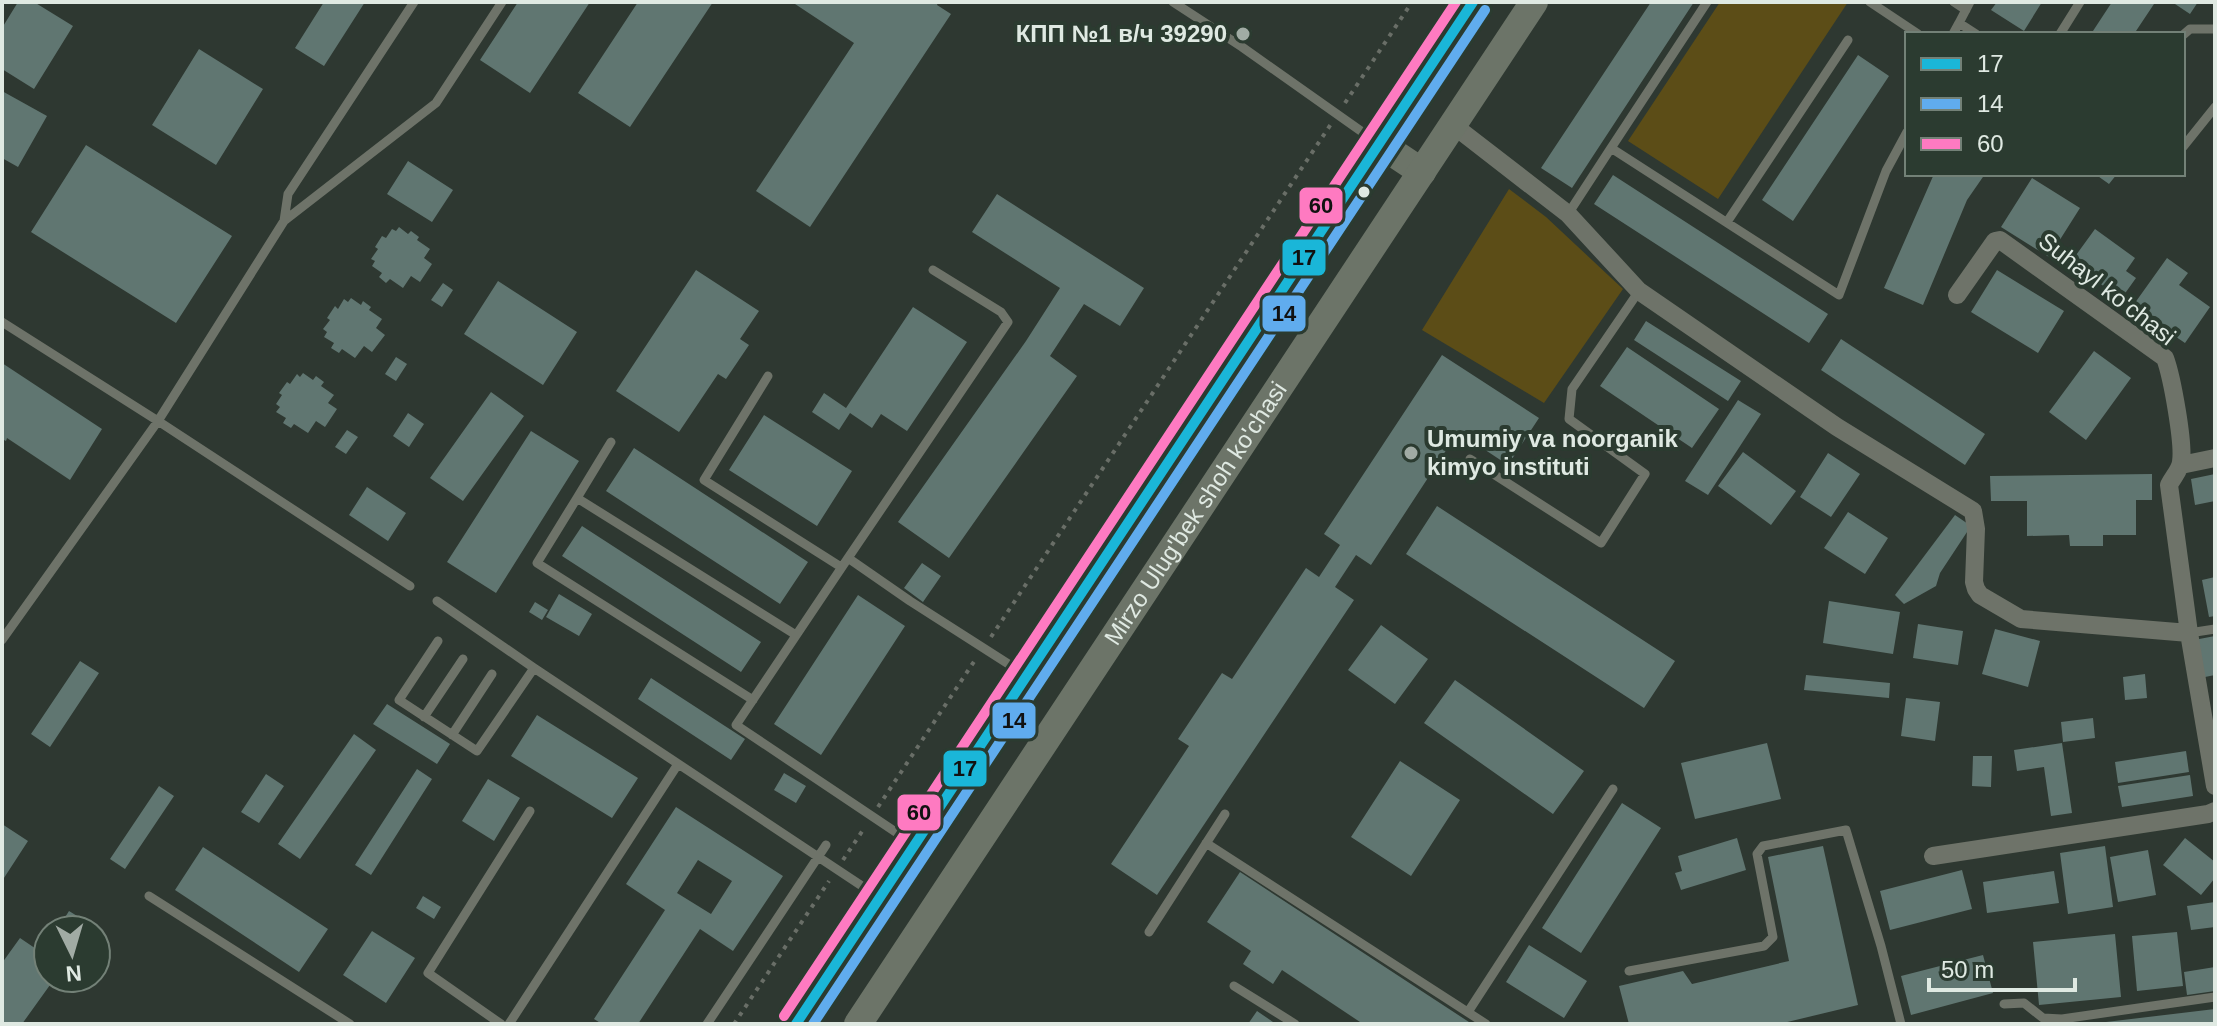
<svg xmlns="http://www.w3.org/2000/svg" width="2217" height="1026" font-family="Arial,sans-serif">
<rect width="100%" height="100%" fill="#2e3831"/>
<path fill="#5c4d17" d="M1720 2H1848L1718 199 1628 141Z
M1509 189 1546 217 1623 289 1544 403 1422 330Z"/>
<path fill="#607671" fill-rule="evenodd" d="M18 2H34L73 26 34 89 2 69V28Z
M324 2H365L324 66 295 48Z
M518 2H590L530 93 480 60Z
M638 2H713L630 127 578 93Z
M792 2H938L937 5 951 14 810 227 756 191 854 43Z
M1651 2H1694L1572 188 1541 168Z
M1997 2H2042L2024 31 1991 10Z
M2112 2H2151L2154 4 2134 34H2091Z
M2172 2H2198L2190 14Z
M1242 25 1252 31 1244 43 1235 37Z
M199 49 263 89 216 165 152 125Z
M1858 55 1889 76 1793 221 1762 200Z
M2 91 47 116 18 167 2 158Z
M86 145 232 236 176 323 31 232Z
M408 161 453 190 432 222 387 194Z
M1934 174H1985L1967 200 1923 305 1884 288Z
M2095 174H2117L2109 184Z
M1613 175 1828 314 1809 343 1594 204Z
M2032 178 2080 208 2049 257 2001 227Z
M997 194 1144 288 1120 326 1084 304 1050 356 1077 376 949 558 898 522 1026 341 1060 288 972 232Z
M399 227 408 234 411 231 419 237 417 240 430 249 424 258 432 264 420 282 411 276 403 288 390 279 386 283 379 277 382 273 372 266 375 261 371 259 378 249 375 247 382 236 386 238 392 229 396 231Z
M2095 229 2135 258 2126 271 2136 278 2121 299 2071 262Z
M2167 258 2188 273 2179 285 2210 307 2185 343 2132 307Z
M696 270 759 311 740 339 749 345 726 379 718 374 679 432 616 391Z
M1997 270 2064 311 2038 353 1971 312Z
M498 281 577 332 543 385 464 334Z
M443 283 453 290 442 307 431 300Z
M351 298 361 305 363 301 371 307 369 310 382 319 376 328 385 335 372 352 364 346 355 358 342 349 339 353 331 348 334 343 324 337 327 332 323 329 330 320 327 318 335 306 338 309 344 299 348 302Z
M913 307 967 342 907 431 881 414 872 428 850 413 839 430 812 412 824 393 846 408Z
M1646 321 1741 381 1728 401 1634 340Z
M1841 339 1985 434 1965 465 1821 370Z
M1627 347 1719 409 1692 448 1600 386Z
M2094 351 2131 378 2086 440 2049 412Z
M1442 355 1539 418 1508 465 1458 432 1371 565 1356 555 1335 587 1354 600 1157 895 1111 864 1189 746 1178 739 1222 673 1232 679 1306 568 1319 577 1340 545 1324 534Z
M396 357 407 364 396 381 385 374Z
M2 363 102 429 70 480 7 438 6 441 2 439Z
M303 373 313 380 316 376 324 382 321 386 334 395 328 403 337 409 325 427 316 421 308 433 294 424 291 428 283 423 286 418 276 412 280 407 276 404 282 395 279 393 287 382 290 384 297 374 300 377Z
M491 392 524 416 463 501 430 478Z
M1738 400 1761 414 1708 495 1685 481Z
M408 413 424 424 409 447 393 436Z
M764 415 852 471 817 526 729 470Z
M347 430 358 437 346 454 335 447Z
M531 431 579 461 496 593 447 562Z
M634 448 808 562 780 604 606 491Z
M1743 452 1796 491 1771 525 1718 486Z
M1828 453 1860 474 1831 517 1800 497Z
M2152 474V500H2136V535H2103V546H2070L2069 535 2027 536V501H1991L1990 476Z
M2215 474V501L2195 505 2191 479Z
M367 487 406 513 388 541 349 515Z
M1437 506 1675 661 1644 708 1406 554Z
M1848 512 1888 538 1865 574 1824 548Z
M1955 515 1971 526 1940 573 1936 586 1904 604 1895 595Z
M582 526 761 642 741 672 562 556Z
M922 563 941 576 923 602 904 588Z
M2215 577V616L2209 617 2202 580Z
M559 594 592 614 579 636 546 617Z
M858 595 905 626 821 755 774 724Z
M1829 601 1900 612 1893 654 1823 643Z
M535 602 548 610 542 620 529 612Z
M1918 624 1963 631 1958 665 1913 658Z
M1381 625 1428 659 1395 704 1348 670Z
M1995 629 2040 641 2028 687 1982 674Z
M2215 636V675L2200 678 2194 640Z
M80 661 99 673 50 747 31 734Z
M2145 674 2147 698 2125 700 2123 677Z
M1806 675 1890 683 1889 698 1804 690Z
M651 678 745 739 731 760 638 699Z
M1455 680 1584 771 1553 814 1424 723Z
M1906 698 1940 702 1935 741 1901 736Z
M387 704 450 744 437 764 373 724Z
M537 715 638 778 612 818 511 756Z
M2093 718 2095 738 2063 742 2061 722Z
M354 734 376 750 300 859 278 844Z
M1767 743 1781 799 1695 819 1681 763Z
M2062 743 2072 813 2051 816 2044 767 2017 771 2014 750Z
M2186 751 2189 772 2118 783 2115 762Z
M1973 756H1992L1991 787 1972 786Z
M1400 761 1460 800 1411 876 1351 837Z
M417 769 432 779 371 875 355 865Z
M784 773 806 786 796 803 774 790Z
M266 774 284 786 259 823 241 812Z
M2190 775 2193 796 2122 807 2118 786Z
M488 779 520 798 494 841 462 821Z
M159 786 174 796 125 869 110 859Z
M1622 803 1661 828 1581 953 1542 928Z
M676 807 783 876 733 951 700 929 638 1024H602L594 1019 665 910 626 884ZM698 860 732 881 711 914 677 893Z
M2 824 28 841 2 881Z
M1737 838 1746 870 1681 890 1675 873 1682 871 1678 856Z
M2185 838 2215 862V878L2201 895 2163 865Z
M1823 846 1858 1005 1779 1024H1629L1619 986 1683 971 1692 984 1789 961 1768 857Z
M2105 846 2113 907 2068 914 2060 853Z
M203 847 328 929 299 972 175 890Z
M2148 850 2156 895 2118 902 2110 857Z
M1962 870 1972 909 1890 930 1880 891Z
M2054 871 2059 903 1987 913 1983 882Z
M1240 872 1472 1024H1363L1282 970 1273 984 1243 964 1251 951 1207 922Z
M423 896 441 907 434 919 416 908Z
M2215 902V927L2191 930 2187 906Z
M69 911 87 922 83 930H57Z
M372 931 415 958 386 1003 343 975Z
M2177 932 2183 986 2137 991 2132 936Z
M2115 934 2121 997 2039 1005 2033 942Z
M20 938 48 957V978H55L22 1024H2V963Z
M1529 945 1587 981 1564 1018 1506 982Z
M1983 955 1993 993 1911 1015 1901 976Z
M2215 967V991L2187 995 2184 972Z
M2215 1009V1024H2106V1022Z
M1257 1011 1276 1024H1248Z"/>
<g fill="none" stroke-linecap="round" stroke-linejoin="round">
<path stroke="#696e67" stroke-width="4" stroke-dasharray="4 6" stroke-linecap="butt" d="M1345 103 1412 2
M991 637 1331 124
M878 807 977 657
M843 860 865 827
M734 1024 829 881"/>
<path stroke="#6e7369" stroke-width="9" d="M1173 2 1242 47 1375 141
M1870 2 1918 34
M1954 2 1966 10
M1959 23 1970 2
M1953 34 1959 23 1976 34
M2060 34 2080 2
M2183 35 2190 29H2215
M2183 147 2215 107
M1611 148 1707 2
M1568 214 1611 148 1839 295 1886 171 1907 132
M284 221 288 194 414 2
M1727 222 1848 40
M933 270 1001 312 1008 322 848 558 910 601 1024 674
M2 322 158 421 410 586
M768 376 704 480 841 567
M1470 459 1601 543 1645 474 1569 419 1572 389 1639 291
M577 498 611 442
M848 558 736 725 912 843
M437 601 534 668 877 896
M2189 633 2215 629
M2 640 158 421 284 221 436 103 502 2
M438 641 399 700 477 751 534 668
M753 700 537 563 577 498 796 635
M424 717 463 659
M452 735 492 674
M1206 843 1486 1024
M149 896 350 1024
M1149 932 1225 814
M1629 971 1764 946 1773 937 1757 854 1763 846 1846 830 1881 946 1901 1024
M1234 986 1295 1024
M2004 1004 2024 1003 2043 1018 2062 1019 2215 997
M1468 1012 1613 789
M501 1024 428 973 530 811
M509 1024 678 764
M707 1024 826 845"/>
<path stroke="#6e7369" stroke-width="18" d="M1453 125 1568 214 1639 291 1837 427 1973 511 1976 529 1974 582 1976 589 1980 595 2021 619 2189 633
M1957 295 1995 241 2000 240 2165 358C2172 377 2184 443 2181 462 2180 470 2173 477 2169 485L2189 633 2215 786
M2181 465 2215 458
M1933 856 2208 814 2215 811"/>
<g stroke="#6c7468" stroke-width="28">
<path d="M1380 144 1422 172"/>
<path d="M796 1024 1473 2"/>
<path id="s1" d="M858 1024 1534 2"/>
</g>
<defs>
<path id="bus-1" d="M796 1024 1473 2"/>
<path id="bus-2" d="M813 1024 1485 10"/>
<path id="bus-3" d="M784 1016 1456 2"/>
</defs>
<use href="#bus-1" stroke="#2b3b30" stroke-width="16"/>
<use href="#bus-2" stroke="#2b3b30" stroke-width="16"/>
<use href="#bus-3" stroke="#2b3b30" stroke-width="16"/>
<use href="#bus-1" stroke="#1ab6d8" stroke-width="10"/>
<use href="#bus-2" stroke="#60acee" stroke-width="10"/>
<use href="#bus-3" stroke="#fe7ac1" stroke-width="10"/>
</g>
<g fill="#a1aba4" stroke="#2b3b30" stroke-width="3">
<circle cx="1243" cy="34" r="8"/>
<circle cx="1411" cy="453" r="8"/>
</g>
<circle fill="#dfe9e2" stroke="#2b3b30" stroke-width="3" cx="1364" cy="192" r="7"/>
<g text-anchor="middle" stroke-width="8" stroke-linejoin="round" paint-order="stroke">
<g font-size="24" font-weight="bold" fill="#dfe9e2" stroke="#2b3b30" text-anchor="end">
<text x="1227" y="42">КПП №1 в/ч 39290</text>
<text x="1427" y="447" text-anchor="start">Umumiy va noorganik<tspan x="1427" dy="28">kimyo instituti</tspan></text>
</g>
<g font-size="24" fill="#dfe9e2" stroke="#2b3b30">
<text transform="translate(2107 289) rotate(38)" y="8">Suhayl ko'chasi</text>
<text dy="8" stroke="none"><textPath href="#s1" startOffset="612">Mirzo Ulug'bek shoh ko'chasi</textPath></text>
</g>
</g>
<g stroke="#2b3b30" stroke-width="3">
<rect x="1298" y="186" width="46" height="39" rx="8" fill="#fe7ac1"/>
<rect x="1281" y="238" width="46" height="39" rx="8" fill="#1ab6d8"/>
<rect x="1261" y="294" width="46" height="39" rx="8" fill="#60acee"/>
<rect x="991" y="701" width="46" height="39" rx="8" fill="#60acee"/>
<rect x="942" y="749" width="46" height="39" rx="8" fill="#1ab6d8"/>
<rect x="896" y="793" width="46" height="39" rx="8" fill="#fe7ac1"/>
</g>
<g font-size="22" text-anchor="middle" font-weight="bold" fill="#111">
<text x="1321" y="213">60</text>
<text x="1304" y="265">17</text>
<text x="1284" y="321">14</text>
<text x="1014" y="728">14</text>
<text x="965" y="776">17</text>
<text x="919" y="820">60</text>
</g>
<rect width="2217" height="1026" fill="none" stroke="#dfe9e2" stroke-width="8"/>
<rect x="1905" y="32" width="280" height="144" fill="#2b3b30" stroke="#738177" stroke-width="2"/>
<rect x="1921" y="58" width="40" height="12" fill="#1ab6d8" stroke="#738177" stroke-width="2"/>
<text x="1977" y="72" font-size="24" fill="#dfe9e2">17</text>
<rect x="1921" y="98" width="40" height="12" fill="#60acee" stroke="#738177" stroke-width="2"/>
<text x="1977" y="112" font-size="24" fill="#dfe9e2">14</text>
<rect x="1921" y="138" width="40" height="12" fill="#fe7ac1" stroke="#738177" stroke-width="2"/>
<text x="1977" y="152" font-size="24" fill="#dfe9e2">60</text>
<g transform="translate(72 954) rotate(175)"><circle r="38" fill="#2b3b30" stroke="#738177" stroke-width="2"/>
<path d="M0-6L14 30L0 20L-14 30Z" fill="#a1aba4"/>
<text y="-12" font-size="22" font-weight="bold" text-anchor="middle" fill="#dfe9e2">N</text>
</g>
<path d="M1929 978v12h146v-12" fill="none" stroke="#dfe9e2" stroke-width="4"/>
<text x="1941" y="978" font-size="24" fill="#dfe9e2" stroke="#2b3b30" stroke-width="6" paint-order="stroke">50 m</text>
</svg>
